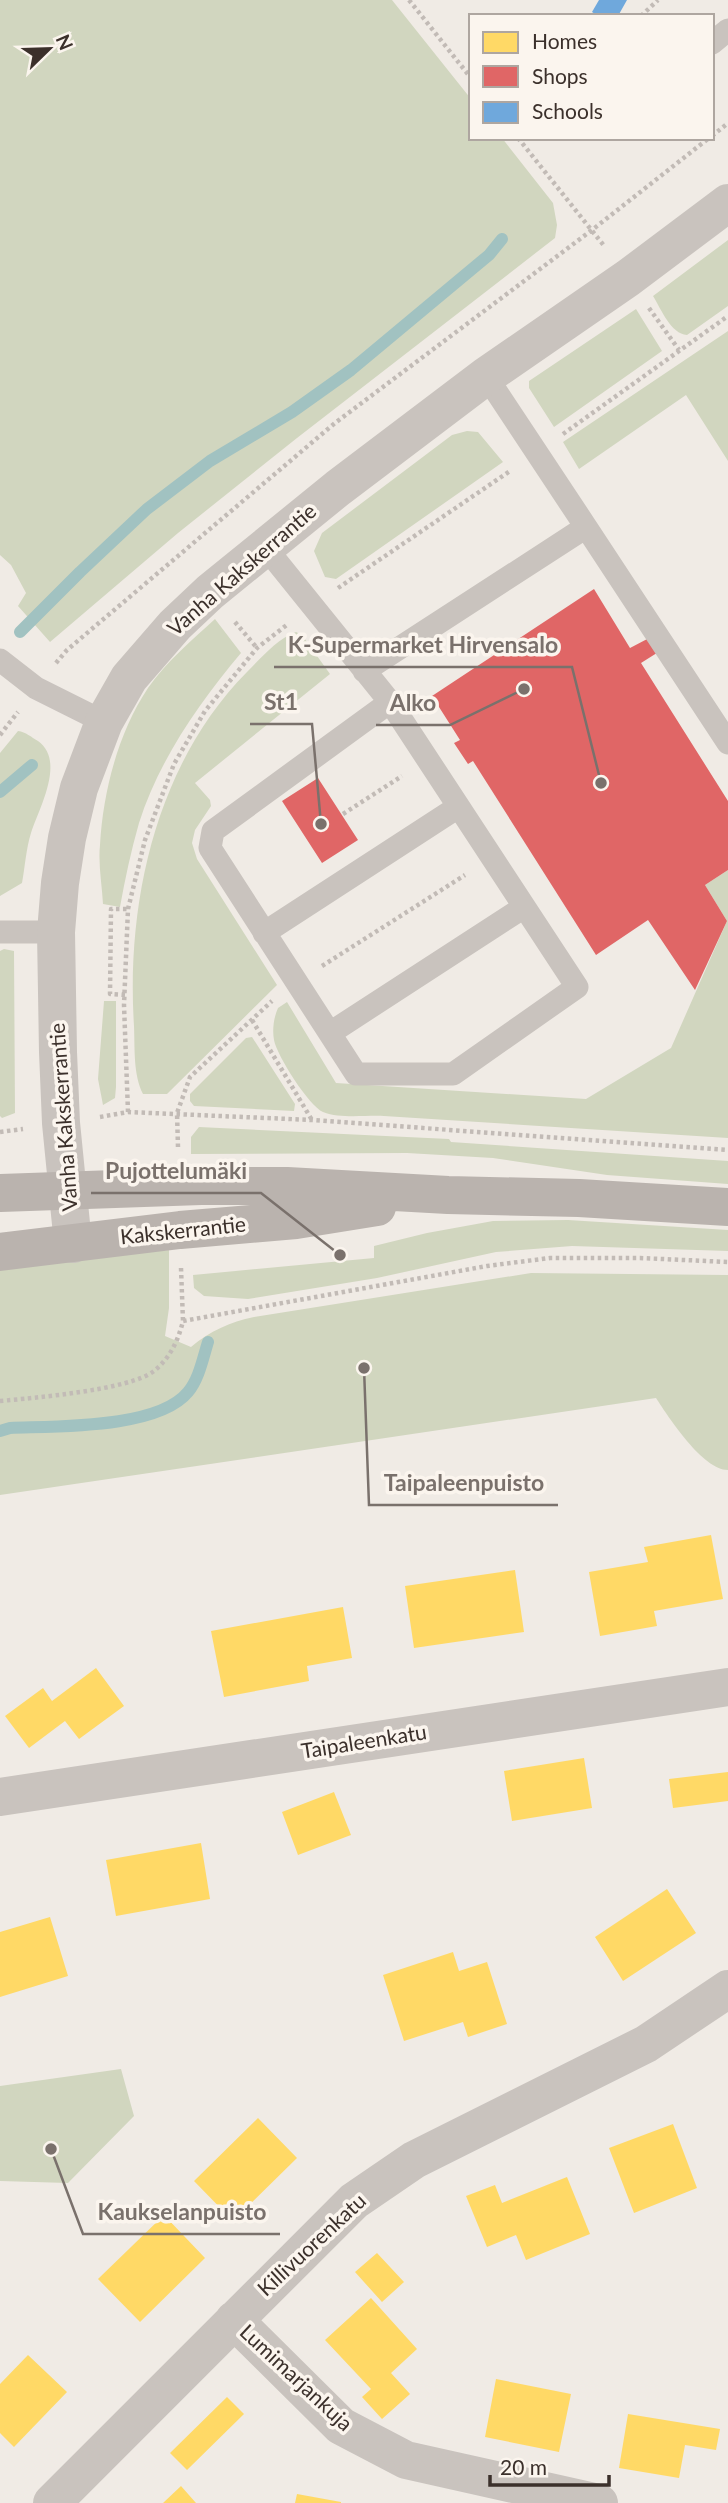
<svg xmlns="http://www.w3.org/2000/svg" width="728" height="2503" font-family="Lato,sans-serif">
<rect width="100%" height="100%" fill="#f0ebe5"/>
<path fill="#d1d6bf" d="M0 0H392L471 99V138H502L553 203 557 225 555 238 297 438 178 533 50 642 18 606 26 593 11 565 0 555Z
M728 240V306L687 335C671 334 661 309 653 296Z
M636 309 662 351 554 427 529 388V381Z
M728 331V461L686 395 579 469 563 442Z
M467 431 478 432 503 462 336 579 325 577 314 551 322 533 452 435Z
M215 619 241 653C199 703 159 760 139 823 131 851 125 879 120 907L103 904C102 885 98 864 100 845 103 792 118 733 148 688 166 662 192 640 215 619Z
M296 632 302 635 330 674 195 783 210 800 211 806 195 830 192 843 197 859 277 985 167 1094H143C133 1074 135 1048 134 1026 126 902 156 764 247 672 261 658 277 639 296 632Z
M18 731C26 732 31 737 38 741 66 761 39 808 31 833 26 849 25 867 22 883L0 896V753Z
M728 870V1138L384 1116C365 1115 341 1119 323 1112 309 1106 277 1056 274 1040 272 1029 274 1017 278 1008L287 1002 336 1083 586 1099 671 1048 727 921 705 885Z
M4 949 14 951 15 1113 2 1118 0 1116V951Z
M104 1001H116V1087L115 1098 103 1105 98 1079Z
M252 1037 295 1104 294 1111 194 1106 190 1101V1094L246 1038Z
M199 1127 449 1139 451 1142 728 1161V1184L607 1175 493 1158 407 1153 191 1154V1137Z
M568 1220 728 1230V1251L572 1246 496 1252 377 1278 248 1299 204 1296 194 1288 193 1275 374 1258V1246L427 1233 493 1221Z
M169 1250V1308L165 1336 191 1347C210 1331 230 1322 254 1317L531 1273 728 1275V1470C703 1470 669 1418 656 1398L0 1495V1266Z
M121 2069 134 2116 68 2183 0 2181V2086Z"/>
<path fill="#ffd966" d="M711 1535 723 1599 654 1611 657 1626 600 1636 589 1572 648 1562 644 1547Z
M515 1570 524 1632 414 1648 405 1586Z
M343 1607 352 1658 307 1666 309 1681 224 1697 211 1631Z
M96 1668 124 1706 79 1739 65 1721 29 1748 5 1716 43 1688 52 1701Z
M584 1758 592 1808 512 1821 504 1771Z
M728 1772V1801L673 1808 669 1779Z
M334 1792 351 1835 298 1855 282 1812Z
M201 1843 210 1899 116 1916 106 1860Z
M667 1889 696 1933 623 1981 595 1937Z
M50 1917 68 1976 0 1997V1932Z
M453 1952 459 1971 487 1962 507 2024 468 2037 463 2022 404 2041 383 1975Z
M258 2118 297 2158 233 2221 194 2181Z
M673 2124 697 2188 634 2213 609 2148Z
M567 2177 590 2234 526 2260 516 2235 487 2247 466 2196 495 2185 502 2203Z
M164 2215 205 2258 140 2322 98 2279Z
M377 2253 404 2282 382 2302 355 2272Z
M371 2298 417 2349 391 2373 410 2394 382 2419 362 2397 371 2389 325 2340Z
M28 2355 67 2392 14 2447 0 2433V2384Z
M496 2379 571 2394 559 2452 485 2437Z
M227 2397 244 2414 187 2470 170 2453Z
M628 2414 720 2429 716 2450 685 2445 679 2478 619 2468Z
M181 2486 196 2503H163Z
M297 2494 341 2502V2503H295Z"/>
<path fill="#e06666" d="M594 589 630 648 651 637 660 651 641 663 728 801V870L705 885 727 921 695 990 648 920 596 955 473 761 468 764 454 743 460 740 432 696Z
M318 778 358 840 322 863 282 801Z"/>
<path fill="#6fa8dc" d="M599 0H627L618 16H598L592 12Z"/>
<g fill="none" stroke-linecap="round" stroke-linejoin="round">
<path stroke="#a1c2c1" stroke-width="12" d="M20 632 80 572 147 509 210 461 292 412 351 370 489 255 502 239
M0 792 32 765
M0 1431 10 1428C55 1426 158 1429 188 1392 199 1379 203 1358 208 1342"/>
<path stroke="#c2bbb6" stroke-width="4.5" stroke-dasharray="3.5 3.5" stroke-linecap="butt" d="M409 0 471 78
M641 16 658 0
M712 136 728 123
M518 138 605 247
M649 308 679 350
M563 434 728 316
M338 588 510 471
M235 622 257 648
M56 663 67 650 335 423 592 230 709 138
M0 735 18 712
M343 814 402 776
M322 966 465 875
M125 995 110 994 111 909H128
M252 1020 312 1120
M128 1112 124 1005 128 909 145 840 174 764 205 711 257 648 288 624
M100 1117 128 1112 312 1120 728 1150
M0 1132 23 1129
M178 1147 177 1113 190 1077 272 1001
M181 1268 183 1321
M0 1401C33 1398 130 1390 154 1371 170 1358 178 1341 183 1321L487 1266 550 1258H640L728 1262"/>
<path stroke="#c9c3be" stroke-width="23" d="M712 43 728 30
M486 376 586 527
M265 547 390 702 213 831 210 848 356 1074H453L577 987 390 702
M0 660 36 688 104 722
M364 671 586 527 728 743
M0 932H56
M264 933 458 807
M330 1033 524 907"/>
<path stroke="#c9c3be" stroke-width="38" d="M0 1797 728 1687
M234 2320 341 2426 406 2460 599 2503
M52 2503 354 2201 414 2160 646 2044 728 1989"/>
<path stroke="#c9c3be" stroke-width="38" d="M73 1244 61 1123 58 1052 56 932 60 883 67 838 79 788 104 722 129 678 175 625 210 592 338 488 486 376 628 278 728 203"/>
<path stroke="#bab3ae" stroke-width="38" d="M0 1193 201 1186H287L448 1195 579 1198 728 1207
M0 1252 180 1230 296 1220 377 1207"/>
</g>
<g text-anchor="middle" stroke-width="7" stroke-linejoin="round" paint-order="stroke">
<g font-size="21" fill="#3b302b" stroke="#fbf5ee">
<text transform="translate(242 570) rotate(-41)" y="7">Vanha Kakskerrantie</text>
<text transform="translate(64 1117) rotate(-94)" y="7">Vanha Kakskerrantie</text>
<text transform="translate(183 1231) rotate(-6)" y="7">Kakskerrantie</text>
<text transform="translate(364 1742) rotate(-9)" y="7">Taipaleenkatu</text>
<text transform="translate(312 2245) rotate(-43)" y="7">Killivuorenkatu</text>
<text transform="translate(296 2378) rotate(43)" y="7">Lumimarjankuja</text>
</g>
</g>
<path fill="none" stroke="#7a716c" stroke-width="2.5" d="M601 783L572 667H274M321 824L312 724H250M524 689L450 725H376M340 1255L261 1193H91M364 1368L369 1505H558M51 2149L83 2234H280"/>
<g fill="#7a716c" stroke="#fbf5ee" stroke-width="2.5">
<circle cx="601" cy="783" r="7"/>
<circle cx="321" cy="824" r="7"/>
<circle cx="524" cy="689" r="7"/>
<circle cx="340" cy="1255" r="7"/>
<circle cx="364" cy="1368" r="7"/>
<circle cx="51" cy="2149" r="7"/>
</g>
<g font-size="23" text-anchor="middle" font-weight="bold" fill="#7a716c" stroke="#fbf5ee" stroke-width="7" stroke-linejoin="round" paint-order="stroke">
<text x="423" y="653">K-Supermarket Hirvensalo</text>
<text x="281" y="710">St1</text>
<text x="413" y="711">Alko</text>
<text x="176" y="1179">Pujottelumäki</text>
<text x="464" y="1491">Taipaleenpuisto</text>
<text x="182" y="2220">Kaukselanpuisto</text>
</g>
<rect x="469" y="14" width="245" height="126" fill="#fbf5ee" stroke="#aea6a0" stroke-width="2"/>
<rect x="483" y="32" width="35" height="21" fill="#ffd966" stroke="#aea6a0" stroke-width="2"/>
<text x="532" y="49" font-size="21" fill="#3b302b">Homes</text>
<rect x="483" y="66" width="35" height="21" fill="#e06666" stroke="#aea6a0" stroke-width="2"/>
<text x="532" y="84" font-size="21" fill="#3b302b">Shops</text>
<rect x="483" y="102" width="35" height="21" fill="#6fa8dc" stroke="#aea6a0" stroke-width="2"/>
<text x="532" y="119" font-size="21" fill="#3b302b">Schools</text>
<g transform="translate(49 49) rotate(67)" stroke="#fbf5ee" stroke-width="5" paint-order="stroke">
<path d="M0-5L12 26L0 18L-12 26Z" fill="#3b302b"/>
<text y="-10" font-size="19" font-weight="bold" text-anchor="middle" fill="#3b302b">N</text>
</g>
<path d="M490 2475v10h119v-10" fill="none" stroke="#3b302b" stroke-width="3.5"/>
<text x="500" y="2475" font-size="21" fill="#3b302b" stroke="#fbf5ee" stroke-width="5" paint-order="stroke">20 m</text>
</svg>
